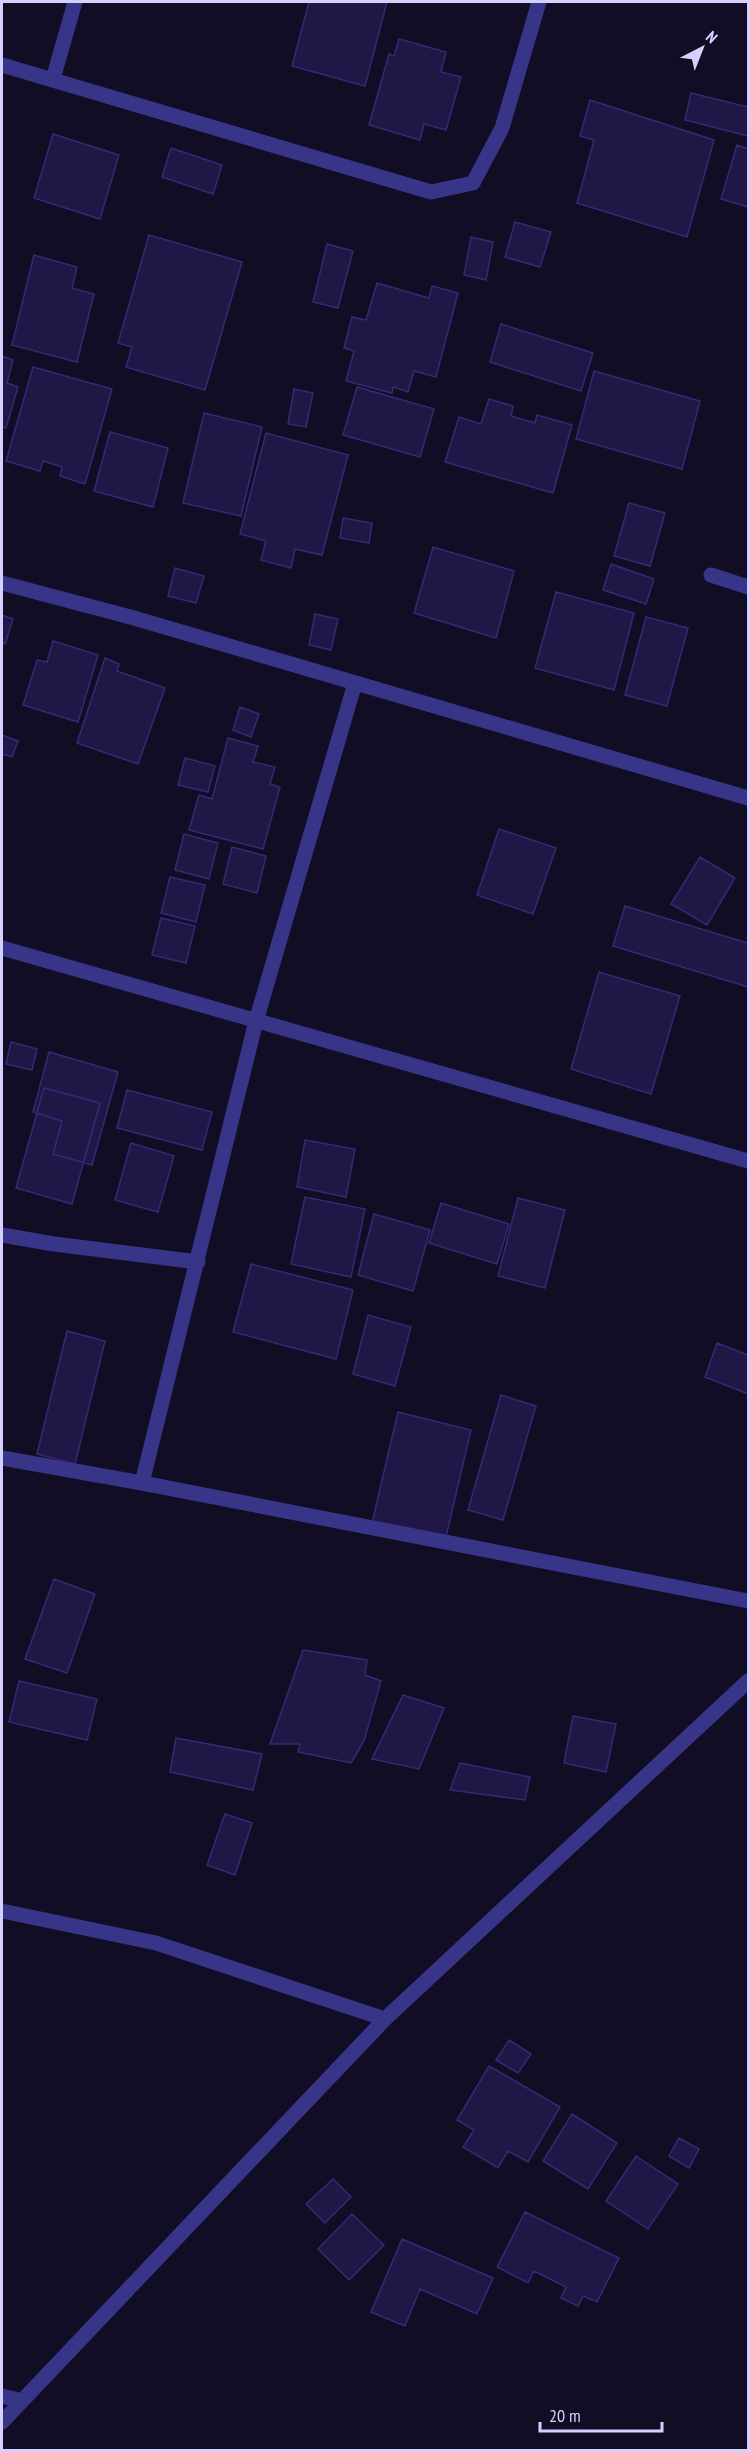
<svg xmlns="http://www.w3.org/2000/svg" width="750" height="2452" font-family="'PT Sans Narrow',sans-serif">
<rect width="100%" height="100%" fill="#110d25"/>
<path fill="#211747" stroke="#382875" stroke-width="1.5" d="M309 2H387L365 86 292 66Z
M399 39 446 52 441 72 461 77 446 130 424 124 420 140 369 125 389 54 394 56Z
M691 93 748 107V136L685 120Z
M590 100 714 140 687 237 577 203 594 140 580 136Z
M53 134 119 155 100 219 34 198Z
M737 145 748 149V207L721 199Z
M171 148 222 165 213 194 162 177Z
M515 222 551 232 540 267 505 257Z
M149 235 242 262 205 390 126 367 132 347 118 343Z
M471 237 493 242 486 280 464 275Z
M327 244 353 251 338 308 313 302Z
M34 255 77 267 72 288 94 294 77 362 12 345Z
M377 283 429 298 432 286 458 293 436 377 414 371 408 392 393 387 392 393 346 381 354 351 344 348 352 317 366 320Z
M501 324 593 353 581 391 490 362Z
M2 356 13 360 7 383 18 387 6 428 2 427Z
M33 367 112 389 85 484 60 476 62 467 43 461 40 471 6 461Z
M594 371 700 401 682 469 576 439Z
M357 387 434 409 420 457 343 435Z
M294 389 313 393 306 427 288 424Z
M489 399 513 406 511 416 535 423 537 415 572 425 553 493 445 462 459 417 481 424Z
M204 413 262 427 241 516 183 503Z
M110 432 168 448 153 507 94 491Z
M266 433 348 455 322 555 295 549 291 568 261 560 266 541 240 534Z
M629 503 665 513 650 566 614 556Z
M343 518 372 523 369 543 340 538Z
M433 547 514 571 496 638 414 613Z
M611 564 654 579 646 604 603 590Z
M175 568 204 576 196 603 168 596Z
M556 592 634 613 614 690 535 668Z
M315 614 338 619 331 650 309 645Z
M2 615 13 619 5 644 2 643Z
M646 617 688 628 667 706 625 695Z
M53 641 98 655 78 722 23 705 37 660 47 662Z
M105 658 119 664 117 671 165 688 138 764 77 743Z
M240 707 259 714 251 737 233 730Z
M2 735 18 741 12 757 2 754Z
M228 738 258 746 253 762 275 767 270 784 280 787 263 849 189 830 199 795 212 799Z
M185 758 215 766 208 792 178 785Z
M499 829 556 848 533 914 477 895Z
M184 834 218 843 209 879 175 870Z
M232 847 266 856 257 893 223 884Z
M700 857 735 878 707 925 671 904Z
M170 877 205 885 196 922 161 913Z
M625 906 748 943V987L613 946Z
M161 918 195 926 186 963 152 955Z
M599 972 680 996 651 1094 571 1069Z
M11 1042 37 1049 32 1070 6 1064Z
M49 1052 118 1072 92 1165 53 1154 62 1121 33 1112Z
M44 1088 100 1103 72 1204 16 1188Z
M127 1090 212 1112 202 1150 117 1128Z
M305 1140 355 1149 346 1197 297 1187Z
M131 1143 174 1156 158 1212 115 1200Z
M305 1197 365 1209 351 1277 291 1264Z
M518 1198 565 1210 545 1288 498 1276Z
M441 1203 509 1224 497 1264 429 1243Z
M374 1214 430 1230 413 1291 358 1275Z
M251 1264 353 1290 336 1359 233 1332Z
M368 1315 411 1327 395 1386 353 1374Z
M67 1331 105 1341 75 1464 37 1454Z
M717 1343 748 1355V1394L705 1377Z
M501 1395 536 1406 503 1520 468 1510Z
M398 1412 471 1430 445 1541 372 1523Z
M54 1579 95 1594 67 1673 25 1659Z
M303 1650 367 1660 365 1675 381 1681 364 1741 351 1763 298 1752 300 1744H270Z
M19 1681 97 1699 87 1740 9 1722Z
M403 1695 444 1708 419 1769 372 1759Z
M573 1716 616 1724 606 1772 564 1763Z
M176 1738 262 1754 253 1790 170 1772Z
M460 1763 530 1777 525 1800 450 1790Z
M225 1814 252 1823 235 1875 207 1865Z
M509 2040 531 2054 518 2073 496 2060Z
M489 2066 560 2107 528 2162 508 2151 498 2168 463 2147 474 2130 457 2120Z
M572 2114 617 2143 588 2189 543 2161Z
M679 2138 699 2149 689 2168 669 2156Z
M636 2156 678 2184 648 2229 606 2201Z
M333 2179 351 2197 325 2223 306 2204Z
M525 2212 619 2258 597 2302 583 2296 578 2306 561 2298 566 2287 534 2271 528 2283 497 2267Z
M352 2214 384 2245 349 2280 318 2249Z
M402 2239 493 2278 477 2314 420 2289 405 2326 371 2312Z"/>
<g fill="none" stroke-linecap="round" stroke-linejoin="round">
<path stroke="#383487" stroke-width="15" d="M2 65 431 192 473 183 502 128 539 2
M53 79 75 2
M711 575 748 587
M2 583 134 618 748 798
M2 948 748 1161
M2 1235 54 1244 198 1262
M2 1458 142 1483 748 1601
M142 1483 256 1021 355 683
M2 1911 156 1943 385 2019
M2 2396 22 2401
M2 2422 385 2019 748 1681"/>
</g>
<rect width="750" height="2452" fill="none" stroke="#d6d0ff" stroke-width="6"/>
<g transform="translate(702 48) rotate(42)" stroke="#110d25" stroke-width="4.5" paint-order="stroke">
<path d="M0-4.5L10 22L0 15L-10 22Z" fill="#d6d0ff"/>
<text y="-9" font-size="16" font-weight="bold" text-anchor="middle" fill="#d6d0ff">N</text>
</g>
<path d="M540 2422v9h122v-9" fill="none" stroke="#d6d0ff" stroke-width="3"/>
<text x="549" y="2422" font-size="18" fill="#d6d0ff" stroke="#110d25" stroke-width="4.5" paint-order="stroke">20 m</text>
</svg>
